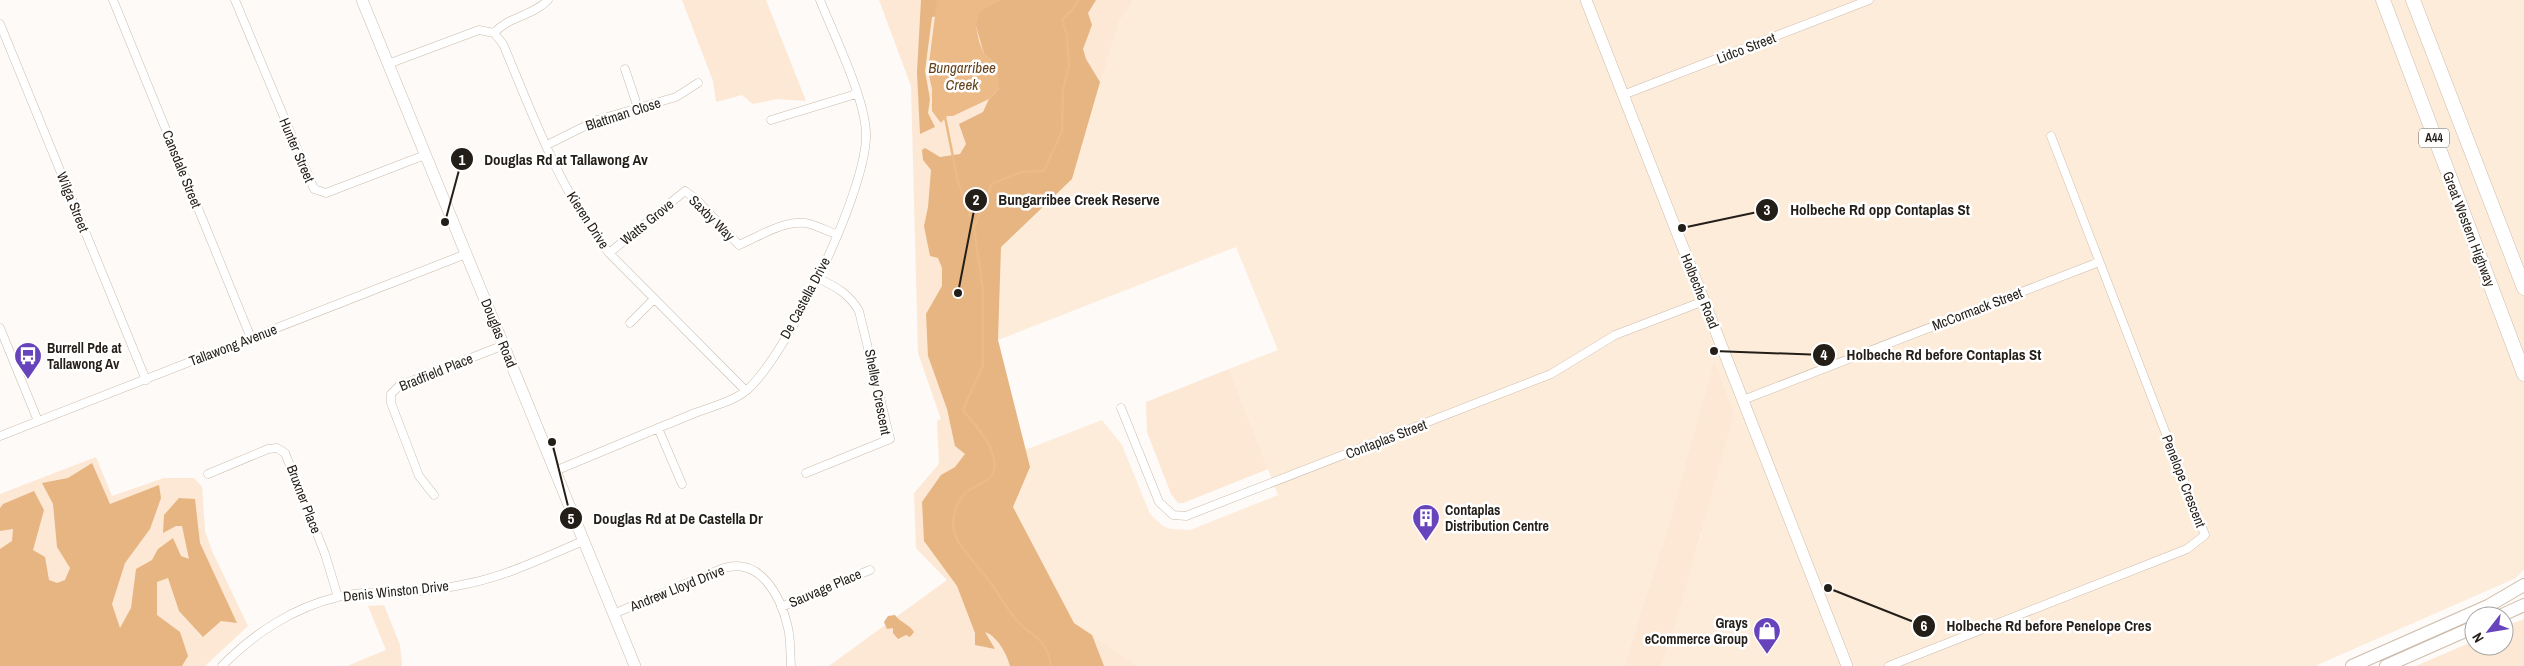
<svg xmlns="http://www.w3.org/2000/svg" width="2524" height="666" font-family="'Archivo Narrow',sans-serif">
<rect width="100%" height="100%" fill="#fdfaf7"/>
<path fill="#feecda" d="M1134 0H2524V569L2516 578 2315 666H1661L1701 535 1714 362 1669 524 1624 666H1138L1074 623 1013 507 1030 467 1025 450 1102 420 1122 445 1150 514 1163 526 1171 529 1190 530 1278 495 1229 369 1278 350 1236 247 998 340 1001 247 1072 179 1119 22Z"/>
<path fill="#fce8d4" d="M682 0H766L806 101 777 99 753 104 742 95 716 102 713 81Z
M879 0H1134L1119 22 1072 179 1001 247 998 340 1030 467 1013 507 1074 623 1138 666H829L947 580 916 548 914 493 939 464 937 421 941 419 918 353 911 86Z
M1714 361 1734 414 1684 594 1661 666H1624L1669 524Z
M1229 369 1268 469 1183 503H1178L1171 494 1147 432 1146 402Z
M96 457 112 496 164 478H194L202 487 205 531 212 551 248 626 205 666H0V494Z
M384 605 400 645 402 666H347L386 650 368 606Z
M2524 619V666H2416L2474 641V646H2504V627Z"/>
<path fill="#e6b582" d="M921 0H1096L1088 13 1092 25 1083 49 1086 59 1100 82 1072 179 1001 247 998 340 1030 467 1013 507 1074 623 1092 635 1104 666H1010C1007 654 997 636 985 632L995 649 975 645V633L957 586 924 541 922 502 941 475 955 467 965 454 955 446 947 409 928 356 926 314 942 286V268L938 258 930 256 924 226 928 207 931 170 923 160 922 150 925 148 940 157 960 154 966 144 959 124 983 112 989 99 999 89 992 61 984 54 976 26 954 14 932 17 925 71 930 99 928 113 935 127 920 134 917 72Z
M92 463 110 504 159 485 161 498 150 529 125 563 112 604 120 628 131 608 136 569 152 560 158 549 173 538 181 556 189 559 182 526H176L163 533 164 515 179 498 195 499 200 543 237 623 221 621 203 637 179 611 168 578 157 582V615L180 632 188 656 182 666H0V549L12 541 13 529 0 531V508L3 504 34 491 44 510 33 550 45 557 49 580 57 583 65 580 70 568 57 547 53 504 42 483 68 478Z
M895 615C901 623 909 624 914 632L910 637 906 635 898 639 893 633V628L887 629 884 622 888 616Z"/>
<path fill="#ebba87" d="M937 0H1001L980 12 976 26 979 41 984 54 992 61 998 72 999 89 989 99 953 116H947L941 123 932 111V89L928 71Z"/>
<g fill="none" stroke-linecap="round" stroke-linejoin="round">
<path stroke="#ebba87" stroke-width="2.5" d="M945 117 958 182 974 227
M1051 666C1046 634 1030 638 1013 616 1004 604 997 591 987 578 977 564 962 552 955 535 950 522 956 498 969 490 990 479 1002 476 990 447 984 434 972 421 963 410L983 365V290L974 228 992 184 1021 172 1044 171 1062 131 1063 89 1069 66 1067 35 1062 20 1073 9 1078 0"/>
<defs>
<path id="street" d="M113 0 251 338
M235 0 314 189 326 193 425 155
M0 24 146 380
M494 33C509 16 533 16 548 0
M388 64 479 30 494 33 503 44C533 115 560 192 609 253L746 391
M625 69 638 108
M1623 95 1869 0
M771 120 856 94
M547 145 597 120 676 97 698 83
M609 253 685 191 697 200 739 245C760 236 787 218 810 224 819 227 828 231 836 234
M630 323 654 299
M0 328 38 421
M1743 400 2099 262
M1121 408 1159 502 1173 515 1186 516 1551 374 1615 335 1704 301
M658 428 682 484
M0 436 466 254
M555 471C601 452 648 432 695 413 711 407 734 401 747 390 788 354 869 186 866 132 864 96 834 35 820 0
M806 473 890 439 859 311C849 294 837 287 819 279
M208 474 268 449 277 448 285 453 325 554 338 597
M434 495 419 476 391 403V394L399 386 504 345
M781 607 870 570
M613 614 724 568C761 557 781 597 788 628 791 639 790 654 791 666
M222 666C253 634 294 607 338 597 365 590 394 593 421 591 436 590 451 587 466 584 507 576 545 557 583 541
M1889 666 2187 549 2205 535 2051 136"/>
<path id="secondary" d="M362 0 635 666
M1586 0 1847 666"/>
<path id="primary" d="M2500 616 2524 605
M2352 666 2488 606 2524 585
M2386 666 2474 627"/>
<path id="highway" d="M2383 0 2524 374
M2413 0 2524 288"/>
</defs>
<use href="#street" stroke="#ccbcac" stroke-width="9"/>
<use href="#secondary" stroke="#ccbcac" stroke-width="12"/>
<use href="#primary" stroke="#ccbcac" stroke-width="14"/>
<use href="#highway" stroke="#ccbcac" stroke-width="15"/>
<use href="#street" stroke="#fff" stroke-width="8"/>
<use href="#secondary" stroke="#fff" stroke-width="11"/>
<use href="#primary" stroke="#fff" stroke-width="12"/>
<use href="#highway" stroke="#fff" stroke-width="14"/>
</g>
<defs>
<symbol id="bus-pin" viewBox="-11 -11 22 30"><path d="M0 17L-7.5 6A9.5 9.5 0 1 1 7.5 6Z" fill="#6744bc" stroke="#fff"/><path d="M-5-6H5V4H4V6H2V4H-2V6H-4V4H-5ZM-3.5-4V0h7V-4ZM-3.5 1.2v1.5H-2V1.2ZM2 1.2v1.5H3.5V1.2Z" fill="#fff"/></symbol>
<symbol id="building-pin" viewBox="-11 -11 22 30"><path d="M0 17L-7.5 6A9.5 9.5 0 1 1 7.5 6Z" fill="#6744bc" stroke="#fff"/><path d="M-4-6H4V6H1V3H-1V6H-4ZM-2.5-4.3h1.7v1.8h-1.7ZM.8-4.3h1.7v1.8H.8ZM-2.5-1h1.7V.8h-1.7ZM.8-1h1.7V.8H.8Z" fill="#fff"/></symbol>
<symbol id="shop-pin" viewBox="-11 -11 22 30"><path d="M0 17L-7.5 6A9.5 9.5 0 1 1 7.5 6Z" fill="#6744bc" stroke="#fff"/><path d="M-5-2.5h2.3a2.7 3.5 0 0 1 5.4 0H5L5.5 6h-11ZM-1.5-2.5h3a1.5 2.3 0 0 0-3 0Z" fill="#fff"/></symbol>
</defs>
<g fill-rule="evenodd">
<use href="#bus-pin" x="12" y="340" width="32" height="43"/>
<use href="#building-pin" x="1410" y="502" width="32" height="43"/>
<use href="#shop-pin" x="1751" y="615" width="32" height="43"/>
</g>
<g text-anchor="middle" stroke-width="5" stroke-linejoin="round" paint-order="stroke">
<rect fill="#fff" stroke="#66625d" stroke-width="1" x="2419" y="128.5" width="30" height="19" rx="4"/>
<g font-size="12" font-weight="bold" fill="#241e18">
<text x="2434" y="142">A44</text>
</g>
<g font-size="14" fill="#241e18" stroke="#fff">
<text transform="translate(1746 48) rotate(-21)" y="5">Lidco Street</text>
<text transform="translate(623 114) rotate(-18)" y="5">Blattman Close</text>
<text transform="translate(297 150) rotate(67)" y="5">Hunter Street</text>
<text transform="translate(182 169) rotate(68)" y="5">Cansdale Street</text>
<text transform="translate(73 202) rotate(68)" y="5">Wilga Street</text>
<text transform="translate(712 218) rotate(45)" y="5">Saxby Way</text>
<text transform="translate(588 220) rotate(57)" y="5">Kieren Drive</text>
<text transform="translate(647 222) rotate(-39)" y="5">Watts Grove</text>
<text transform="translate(2469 229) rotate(69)" y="5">Great Western Highway</text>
<text transform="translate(1700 291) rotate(68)" y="5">Holbeche Road</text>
<text transform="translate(805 298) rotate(-62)" y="5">De Castella Drive</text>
<text transform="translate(1977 309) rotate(-21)" y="5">McCormack Street</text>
<text transform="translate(499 333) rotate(68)" y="5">Douglas Road</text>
<text transform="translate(233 345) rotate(-21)" y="5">Tallawong Avenue</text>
<text transform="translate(436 372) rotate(-22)" y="5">Bradfield Place</text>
<text transform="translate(878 392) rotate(79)" y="5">Shelley Crescent</text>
<text transform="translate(1386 439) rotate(-21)" y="5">Contaplas Street</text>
<text transform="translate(2184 481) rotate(69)" y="5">Penelope Crescent</text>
<text transform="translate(304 499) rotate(69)" y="5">Bruxner Place</text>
<text transform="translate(677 588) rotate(-22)" y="5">Andrew Lloyd Drive</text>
<text transform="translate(825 588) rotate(-23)" y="5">Sauvage Place</text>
<text transform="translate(396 591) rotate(-6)" y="5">Denis Winston Drive</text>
</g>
<g font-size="14" font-weight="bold" fill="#241e18" stroke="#fff" text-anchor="start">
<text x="47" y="353">Burrell Pde at<tspan x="47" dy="16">Tallawong Av</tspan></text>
<text x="1445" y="515">Contaplas<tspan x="1445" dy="16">Distribution Centre</tspan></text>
<text x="1748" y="628" text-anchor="end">Grays<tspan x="1748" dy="16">eCommerce Group</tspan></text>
</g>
<g font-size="15" font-style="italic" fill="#65441d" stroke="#fff">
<text x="962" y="73">Bungarribee<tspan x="962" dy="17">Creek</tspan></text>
</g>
</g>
<path fill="none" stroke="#241e18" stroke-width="2" d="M445 222L462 159M958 293L976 200M1682 228L1767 210M1714 351L1824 355M552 442L571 518M1828 588L1924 626"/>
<g fill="#241e18" stroke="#fff" stroke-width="2">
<circle cx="445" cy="222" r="5"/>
<circle cx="958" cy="293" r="5"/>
<circle cx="1682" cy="228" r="5"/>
<circle cx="1714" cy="351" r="5"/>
<circle cx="552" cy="442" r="5"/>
<circle cx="1828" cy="588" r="5"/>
<circle cx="462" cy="159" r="12"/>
<circle cx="976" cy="200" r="12"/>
<circle cx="1767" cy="210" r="12"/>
<circle cx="1824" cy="355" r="12"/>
<circle cx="571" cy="518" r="12"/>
<circle cx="1924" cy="626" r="12"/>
</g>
<g font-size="15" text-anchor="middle" font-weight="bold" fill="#fff">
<text x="462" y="165">1</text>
<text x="976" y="205">2</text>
<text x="1767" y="215">3</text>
<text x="1824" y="360">4</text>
<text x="571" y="524">5</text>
<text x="1924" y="631">6</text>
</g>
<g font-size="15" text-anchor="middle" font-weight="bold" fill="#241e18" stroke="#fff" stroke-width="5" stroke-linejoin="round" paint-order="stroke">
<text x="566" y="165">Douglas Rd at Tallawong Av</text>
<text x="1079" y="205">Bungarribee Creek Reserve</text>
<text x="1880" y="215">Holbeche Rd opp Contaplas St</text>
<text x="1944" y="360">Holbeche Rd before Contaplas St</text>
<text x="678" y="524">Douglas Rd at De Castella Dr</text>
<text x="2049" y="631">Holbeche Rd before Penelope Cres</text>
</g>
<g transform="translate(2489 631) rotate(239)"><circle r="24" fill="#ffffff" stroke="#a7a5a3"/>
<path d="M0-4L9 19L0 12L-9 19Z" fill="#6744bc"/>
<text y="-8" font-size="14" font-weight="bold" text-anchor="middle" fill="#241e18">N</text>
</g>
</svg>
